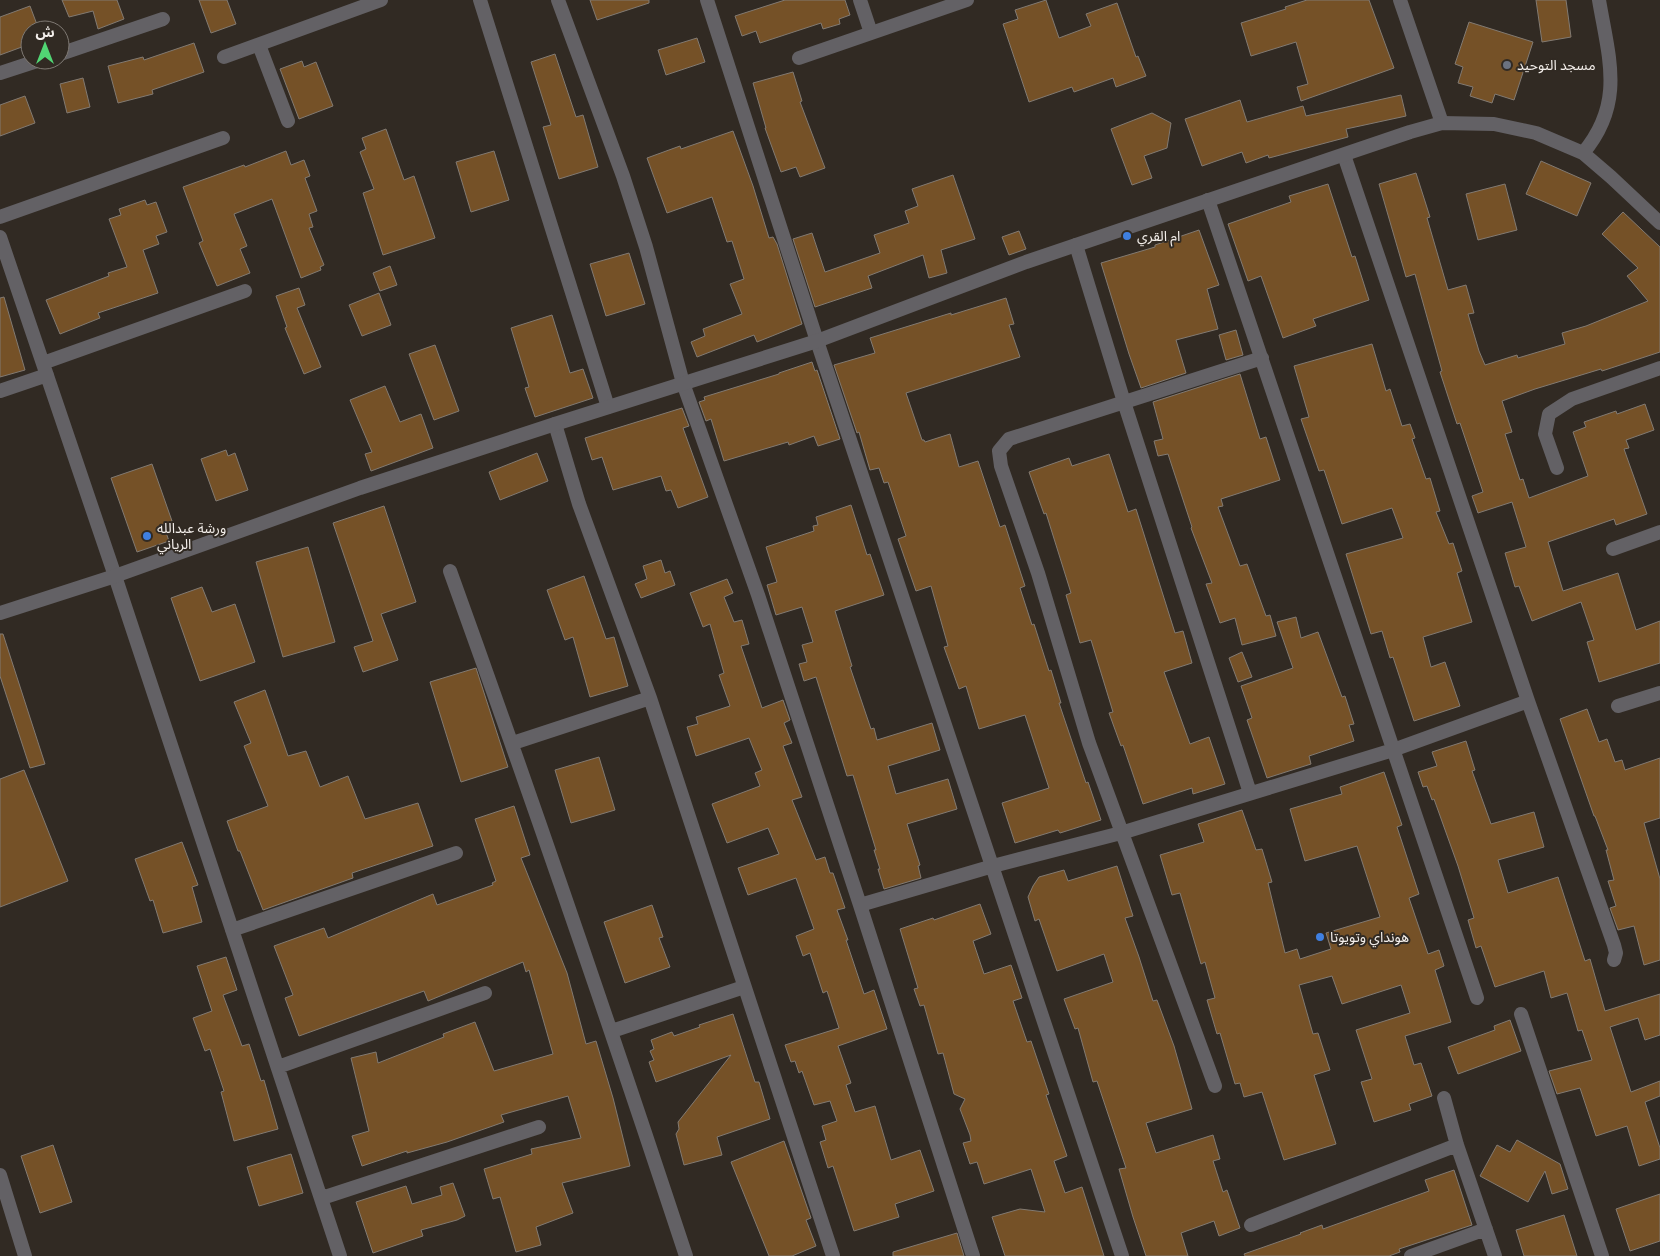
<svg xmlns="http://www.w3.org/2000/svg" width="1660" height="1256" font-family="Ubuntu,'Noto Sans Arabic',sans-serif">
<rect width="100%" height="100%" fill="#312a23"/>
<path fill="#755127" stroke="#827a72" d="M62 0H117L124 19 98 29 93 11 69 17Z
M199 0H227L236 24 211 33Z
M590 0H649V3L597 20Z
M785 0H845L850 15 839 19 840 24 823 29 821 23 760 43 756 31 742 36 735 16Z
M1046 0 1059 38 1091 26 1086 14 1117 3 1136 57 1138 56 1146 76 1116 87 1113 78 1074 92 1072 87 1029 102 1003 24 1018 19 1015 10Z
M1307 0H1369L1394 68 1301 101 1297 87 1308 84 1296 42 1251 56 1241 23 1286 9 1285 7Z
M1536 0H1566L1571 37 1542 42Z
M30 6 39 30H30V44L0 55V17Z
M1469 22 1533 42 1514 100 1495 94 1492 103 1470 96 1473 87 1458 83 1463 67 1455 64Z
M697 38 705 62 666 75 658 50Z
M194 43 204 72 152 90 153 94 118 103 108 66 143 57 144 60Z
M555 54 576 117 583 115 598 167 559 179 543 127 551 125 531 62Z
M302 61 304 67 316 62 333 106 299 119 280 69Z
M793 72 802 101 800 102 825 168 800 177 796 167 781 172 765 128H766L753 83Z
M83 78 90 107 67 113 60 84Z
M1401 95 1406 116 1346 129 1348 137 1269 158 1268 155 1246 163 1242 152 1202 166 1185 119 1240 100 1247 122 1303 106 1306 116Z
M25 96 35 123 0 136V105Z
M1152 113 1171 123 1167 148 1144 156 1152 178 1132 185 1111 129Z
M386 129 404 180 414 176 435 238 383 255 363 193 374 189 360 152 366 149 362 138Z
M733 131 753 186 769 238 773 237 777 244 802 324 757 342 754 335 697 357 691 342 705 336 703 329 742 314 730 284 744 279 732 241 727 242 712 197 667 213 647 158 680 146 681 149Z
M286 151 291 165 304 160 310 176 305 178 317 211 309 214 313 227 309 228 324 265 320 267 321 270 301 278 272 199 234 214 247 246 240 249 250 273 217 286 199 243 203 241 183 187 244 165 245 167Z
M494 151 509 200 471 212 456 162Z
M1541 161 1591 183 1577 216 1526 194Z
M1416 173 1430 217 1427 218 1448 290 1466 285 1474 313 1468 314 1479 351 1485 365 1517 355 1518 358 1565 344 1562 333 1586 326 1648 301 1627 276 1638 268 1602 234 1623 212 1660 247V352L1602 371 1601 369 1535 389 1502 401 1512 432 1505 434 1520 480 1523 479 1529 498 1588 476 1573 432 1586 427 1584 422 1616 411 1617 414 1645 404 1654 430 1626 440 1629 448 1624 449 1647 514 1616 525 1614 519 1548 542 1563 591 1618 573 1636 630 1660 621V663L1599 682 1587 642 1594 640 1581 602 1532 621 1519 586 1515 587 1505 553 1526 547 1512 502 1478 513 1472 496 1483 492 1460 423 1457 424 1440 372 1442 371 1415 274 1406 277 1379 184Z
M953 175 975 239 941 250 947 273 929 278 923 255 868 276 872 288 815 307 793 239 812 233 825 272 880 253 874 235 909 223 905 211 918 206 912 189Z
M1328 184 1352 257 1355 256 1369 300 1313 319 1316 326 1283 338 1261 276 1248 281 1228 224 1291 202 1289 196Z
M1505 184 1517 230 1478 240 1466 194Z
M145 200 147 205 156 202 167 232 156 236 159 244 143 250 158 293 98 313 100 318 60 334 46 300 109 276 108 273 127 267 109 219 121 215 119 209Z
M1199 230 1219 285 1207 289 1218 329 1176 340 1186 373 1141 388 1129 354 1101 263 1155 247V245Z
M1019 231 1026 249 1009 255 1002 237Z
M629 253 645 304 606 316 590 264Z
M390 266 397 285 380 291 373 273Z
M299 288 305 305 297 308 321 367 304 374 285 328 287 327 276 296Z
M379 293 391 325 362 336 349 305Z
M4 297 25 370 0 377V298Z
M1006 298 1014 324 1009 325 1020 357 906 393 922 440H924L925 442 950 434 959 467 978 461 1000 527 1005 525 1025 586 1020 588 1032 625 1034 624 1049 671 1051 670 1061 703H1059L1086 783 1088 782 1101 820 1060 833 1058 830 1015 843 1002 803 1049 788 1025 715 979 729 966 686 959 689 944 647 948 646 931 586 916 591 898 539 906 536 888 482 884 483 879 468 870 470 859 432 857 433 834 365 875 353 870 338 951 313V315Z
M552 315 570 373 583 369 593 398 535 417 525 388 529 387 511 328Z
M1236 330 1243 355 1226 360 1219 335Z
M1372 344 1386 391 1390 389 1402 426 1410 424 1415 438 1412 439 1426 479 1430 478 1440 511 1436 512 1449 544 1453 543 1462 571 1457 573 1472 622 1423 637 1431 667 1445 662 1460 706 1414 721 1393 657 1390 658 1382 631 1371 634 1346 554 1403 538 1392 508 1342 524 1324 470 1319 471 1301 419 1309 417 1294 366Z
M435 345 459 411 434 420 409 354Z
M812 362 815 371 817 370 840 439 818 446 814 436 789 445 788 442 724 461 711 419 706 421 699 402 705 400 704 397 779 374V373Z
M1240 374 1260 439 1266 437 1280 480 1221 499 1223 506 1218 507 1240 566 1247 564 1266 616 1270 615 1276 636 1242 645 1235 618 1220 623 1206 584 1212 583 1191 528 1192 527 1168 454 1158 456 1154 441 1163 439 1153 402Z
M385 386 400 422 421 414 433 448 371 471 365 454 372 452 350 400Z
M682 408 689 426 683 428 708 497 678 508 671 490 666 491 661 476 613 490 602 457 592 460 585 438Z
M226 450 228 456 235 453 248 490 216 501 201 459Z
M537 453 548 481 500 500 489 472Z
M1109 454 1128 512 1136 509 1175 633 1183 631 1192 663 1164 672 1190 744 1209 737 1225 784 1193 794 1192 788 1143 804 1123 745 1121 746 1109 713 1113 712 1091 640 1080 643 1066 595 1071 593 1046 513 1044 514 1029 472 1069 458 1072 466Z
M152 464 172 521 163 524 169 541 137 552 111 478Z
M851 505 867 555 870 554 884 595 835 611 852 666 850 667 871 729 874 728 877 740 932 723 940 750 888 766 896 794 948 779 957 809 907 824 920 865 918 866 921 878 884 889 878 869H880L874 850H876L853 775 847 776 816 677 804 681 799 664 807 662 802 645 813 642 802 607 776 615 767 585 777 582 766 547 814 531 813 526 818 525 816 517Z
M384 506 416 602 381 614 398 660 363 672 354 647 373 641 333 523Z
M308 547 335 642 283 657 256 562Z
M661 560 665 573 670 571 675 585 641 598 635 584 647 579 643 566Z
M584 576 606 639 614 637 628 686 590 697 573 637 565 640 547 590Z
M727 579 733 593 724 597 734 622 742 620 749 644 741 646 762 708 783 700 790 720 784 723 792 743 783 746 802 797 792 800 816 860 825 857 830 873H833L845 908 837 910 848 940H846L864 994 874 990 887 1029 838 1046 851 1083 846 1085 855 1112 875 1106 891 1160 920 1150 934 1191 895 1204 899 1217 854 1231 833 1166 828 1168 820 1142 826 1140 822 1126 837 1121 830 1101 814 1105 802 1071 799 1073 795 1061 791 1062 785 1045 839 1028 827 991 823 993 810 953 803 956 796 936 814 929 796 878 748 895 738 868 779 854 768 828 727 843 712 804 760 786 755 773 762 770 749 738 696 756 687 727 698 724 696 717 730 706 719 675 724 673 710 624 703 627 690 593Z
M202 587 212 612 235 604 255 662 200 681 171 598Z
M1296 617 1301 638 1318 632 1342 697 1345 696 1354 724 1349 725 1354 741 1309 756 1311 764 1267 778 1247 720 1252 718 1241 686 1293 668 1277 622Z
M0 634H3L45 764 30 768 0 676Z
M1242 652 1252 677 1238 682 1229 658Z
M476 668 508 767 461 782 430 682Z
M265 690 288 756 306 751 320 787 348 776 365 819 418 803 433 846 352 873 353 878 263 910 240 851H238L227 821 268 806 244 746 251 743 234 702Z
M1587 709 1599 742 1607 739 1615 762 1622 760 1625 770 1660 758V818L1644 823 1660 879V960L1644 965 1634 926 1618 930 1610 908 1616 906 1608 881 1614 880 1606 850H1608L1595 816H1594L1560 719Z
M1466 741 1475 770 1472 771 1491 824 1534 812 1544 847 1498 860 1508 893 1558 877 1585 961 1590 959 1605 1011 1660 994V1035L1645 1040 1638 1018 1610 1027 1631 1092 1660 1081V1096L1645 1102 1660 1148V1159L1639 1166 1627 1126 1596 1136 1580 1088 1557 1094 1549 1071 1592 1060 1582 1030 1578 1031 1567 993 1551 998 1544 971 1495 987 1481 946 1476 948 1468 920 1474 918 1458 866 1434 799 1432 800 1427 786 1423 787 1418 772 1437 766 1432 752Z
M599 757 615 810 571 823 555 770Z
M24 770 68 881 0 907V779Z
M1384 772 1402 825 1397 827 1419 894 1409 898 1428 954 1439 950 1444 966 1435 970 1451 1022 1405 1036 1414 1065 1421 1063 1432 1096 1409 1104 1411 1110 1374 1122 1361 1082 1372 1079 1356 1030 1410 1013 1401 985 1342 1004 1332 976 1299 985 1313 1034 1318 1033 1330 1070 1314 1075 1336 1144 1284 1160 1262 1092 1244 1097 1240 1083 1235 1084 1220 1033 1217 1034 1207 1000 1215 998 1205 962 1201 964 1180 893 1172 895 1160 855 1204 842 1198 824 1242 810 1256 850 1262 849 1272 882 1268 883 1285 953 1297 949 1300 959 1331 949 1326 933 1380 917 1357 846 1305 861 1290 809 1342 794 1340 787Z
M514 806 530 855 521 858 567 973 586 1044 596 1041 613 1098 630 1166 562 1183 573 1213 536 1227 541 1245 516 1252 500 1197 493 1199 484 1169 532 1154 531 1149 581 1138 568 1096 501 1115 504 1122 447 1142 407 1153V1151L362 1166 352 1136 369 1131 351 1058 376 1052 378 1063 444 1037 443 1034 475 1022 494 1071 553 1054 529 970 526 972 523 962 428 1001 424 991 299 1036 285 998 293 995 274 946 324 928 328 938 433 894 437 905 493 885 492 883 496 881 475 819Z
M182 842 198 885 192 887 202 922 163 933 153 900 150 901 135 859Z
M1117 866 1133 916 1125 918 1139 957 1153 1001 1157 1000 1174 1046 1192 1109 1146 1123 1156 1153 1213 1135 1220 1159 1213 1161 1223 1192 1227 1190 1240 1228 1219 1236 1214 1221 1181 1233 1188 1256H1146L1133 1217 1119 1169 1126 1168 1097 1081 1093 1082 1078 1028 1075 1029 1064 999 1113 982 1104 954 1057 971 1039 919 1035 921 1028 897 1033 886 1039 877 1064 870 1068 881Z
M980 904 991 934 973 941 984 974 1011 965 1022 998 1013 1001 1027 1042 1031 1041 1049 1094 1046 1095 1067 1156 1054 1161 1065 1193 1082 1187 1104 1256H1005L992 1217 1020 1209 1045 1212 1031 1169 984 1184 977 1162 970 1164 963 1143 971 1141 970 1135 960 1109 965 1099 954 1094 943 1053 938 1054 924 1005 920 1006 914 989 918 988 900 929 933 918 934 920Z
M652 905 663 937 659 938 670 967 625 983 604 922Z
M226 957 237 990 223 995 242 1046 249 1044 261 1081 264 1080 278 1129 234 1141 221 1092 224 1091 210 1049 205 1051 193 1018 212 1011 197 966Z
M733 1014 755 1082H759L770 1119 717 1137 722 1155 684 1165 676 1134 679 1129 678 1122 731 1055 656 1082 649 1062 654 1060 650 1051 654 1049 651 1040 672 1032 674 1036 700 1027 699 1025Z
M1510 1020 1521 1051 1458 1074 1448 1047 1495 1030 1494 1026Z
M1517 1140 1560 1164 1568 1189 1552 1194 1545 1171 1528 1202 1480 1176 1497 1145 1510 1152Z
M784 1141 811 1218 806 1220 816 1246 792 1256H769L731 1162Z
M53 1145 72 1202 40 1213 21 1156Z
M291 1154 303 1193 259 1206 247 1167Z
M1454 1170 1472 1225 1399 1249 1400 1252 1389 1256H1245L1244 1254 1301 1234 1300 1233 1322 1225 1323 1229 1429 1191 1425 1180Z
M453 1183 465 1216 457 1220 421 1230 423 1236 373 1253 356 1202 406 1186 412 1204 442 1195 440 1187Z
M1660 1194V1241L1630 1251 1616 1209Z
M1564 1215 1577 1256H1524L1516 1230Z
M957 1233 964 1256H893V1252Z"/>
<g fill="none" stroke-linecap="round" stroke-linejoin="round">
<path stroke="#636165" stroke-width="14" d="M480 0 608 407
M558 0 623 176 646 247 683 383 758 595 860 905 973 1256
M707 0 817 341 1122 1256
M860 0 871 33
M1400 0 1442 123
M259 45 288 121
M60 54 163 19
M224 57 381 0
M799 58 967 0
M0 73 40 60
M1344 155 1528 701 1614 945 1616 953 1614 960
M1208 200 1477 998
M0 217 223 138
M0 237 115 576 340 1256
M1076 245 1124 402 1250 793
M43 363 245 291
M0 391 47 375
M555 424 579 504 650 698 833 1256
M1557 468 1545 434 1549 414 1572 399 1660 368
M1613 549 1660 532
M450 571C532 798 610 1026 686 1256
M1618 706 1660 693
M513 743 650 698
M860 905 993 866 1121 833 1393 750 1528 701
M232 930 456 853
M1521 1014 1602 1256
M612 1031 744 987
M278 1067 485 993
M1215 1086 1089 743 1038 573 1001 466 999 451 1009 439 1262 358
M1444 1098 1457 1145 1495 1256
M0 1175 25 1256
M322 1198 539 1127
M1251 1225 1457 1145
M1411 1256 1486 1229"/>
<path stroke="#636165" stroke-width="14" d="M1583 153C1625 103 1609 59 1599 0
M0 613 115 576 360 488 555 424 817 341 1026 262 1410 132 1442 123 1494 124 1536 133 1583 153 1611 177 1660 223"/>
</g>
<circle fill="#6b7280" stroke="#312a23" stroke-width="2" cx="1507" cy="65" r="5"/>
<g fill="#3f7fe0" stroke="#312a23" stroke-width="2">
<circle cx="1127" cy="236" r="5"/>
<circle cx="147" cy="536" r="5"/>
<circle cx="1320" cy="937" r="5"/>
</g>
<g text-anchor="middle" stroke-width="4" stroke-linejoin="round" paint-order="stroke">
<g font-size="14" fill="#f4efeb" stroke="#312a23" text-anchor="start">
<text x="1517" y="70">مسجد التوحيد</text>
<text x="1137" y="241">ام القري</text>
<text x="157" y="533">ورشة عبدالله<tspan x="157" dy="16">الرياني</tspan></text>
<text x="1330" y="942">هونداي وتويوتا</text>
</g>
</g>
<g transform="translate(45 45)"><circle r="24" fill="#312a23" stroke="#7f7973"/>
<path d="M0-4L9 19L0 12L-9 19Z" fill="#51d674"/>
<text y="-8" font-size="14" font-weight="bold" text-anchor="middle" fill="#f4efeb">ش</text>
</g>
</svg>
